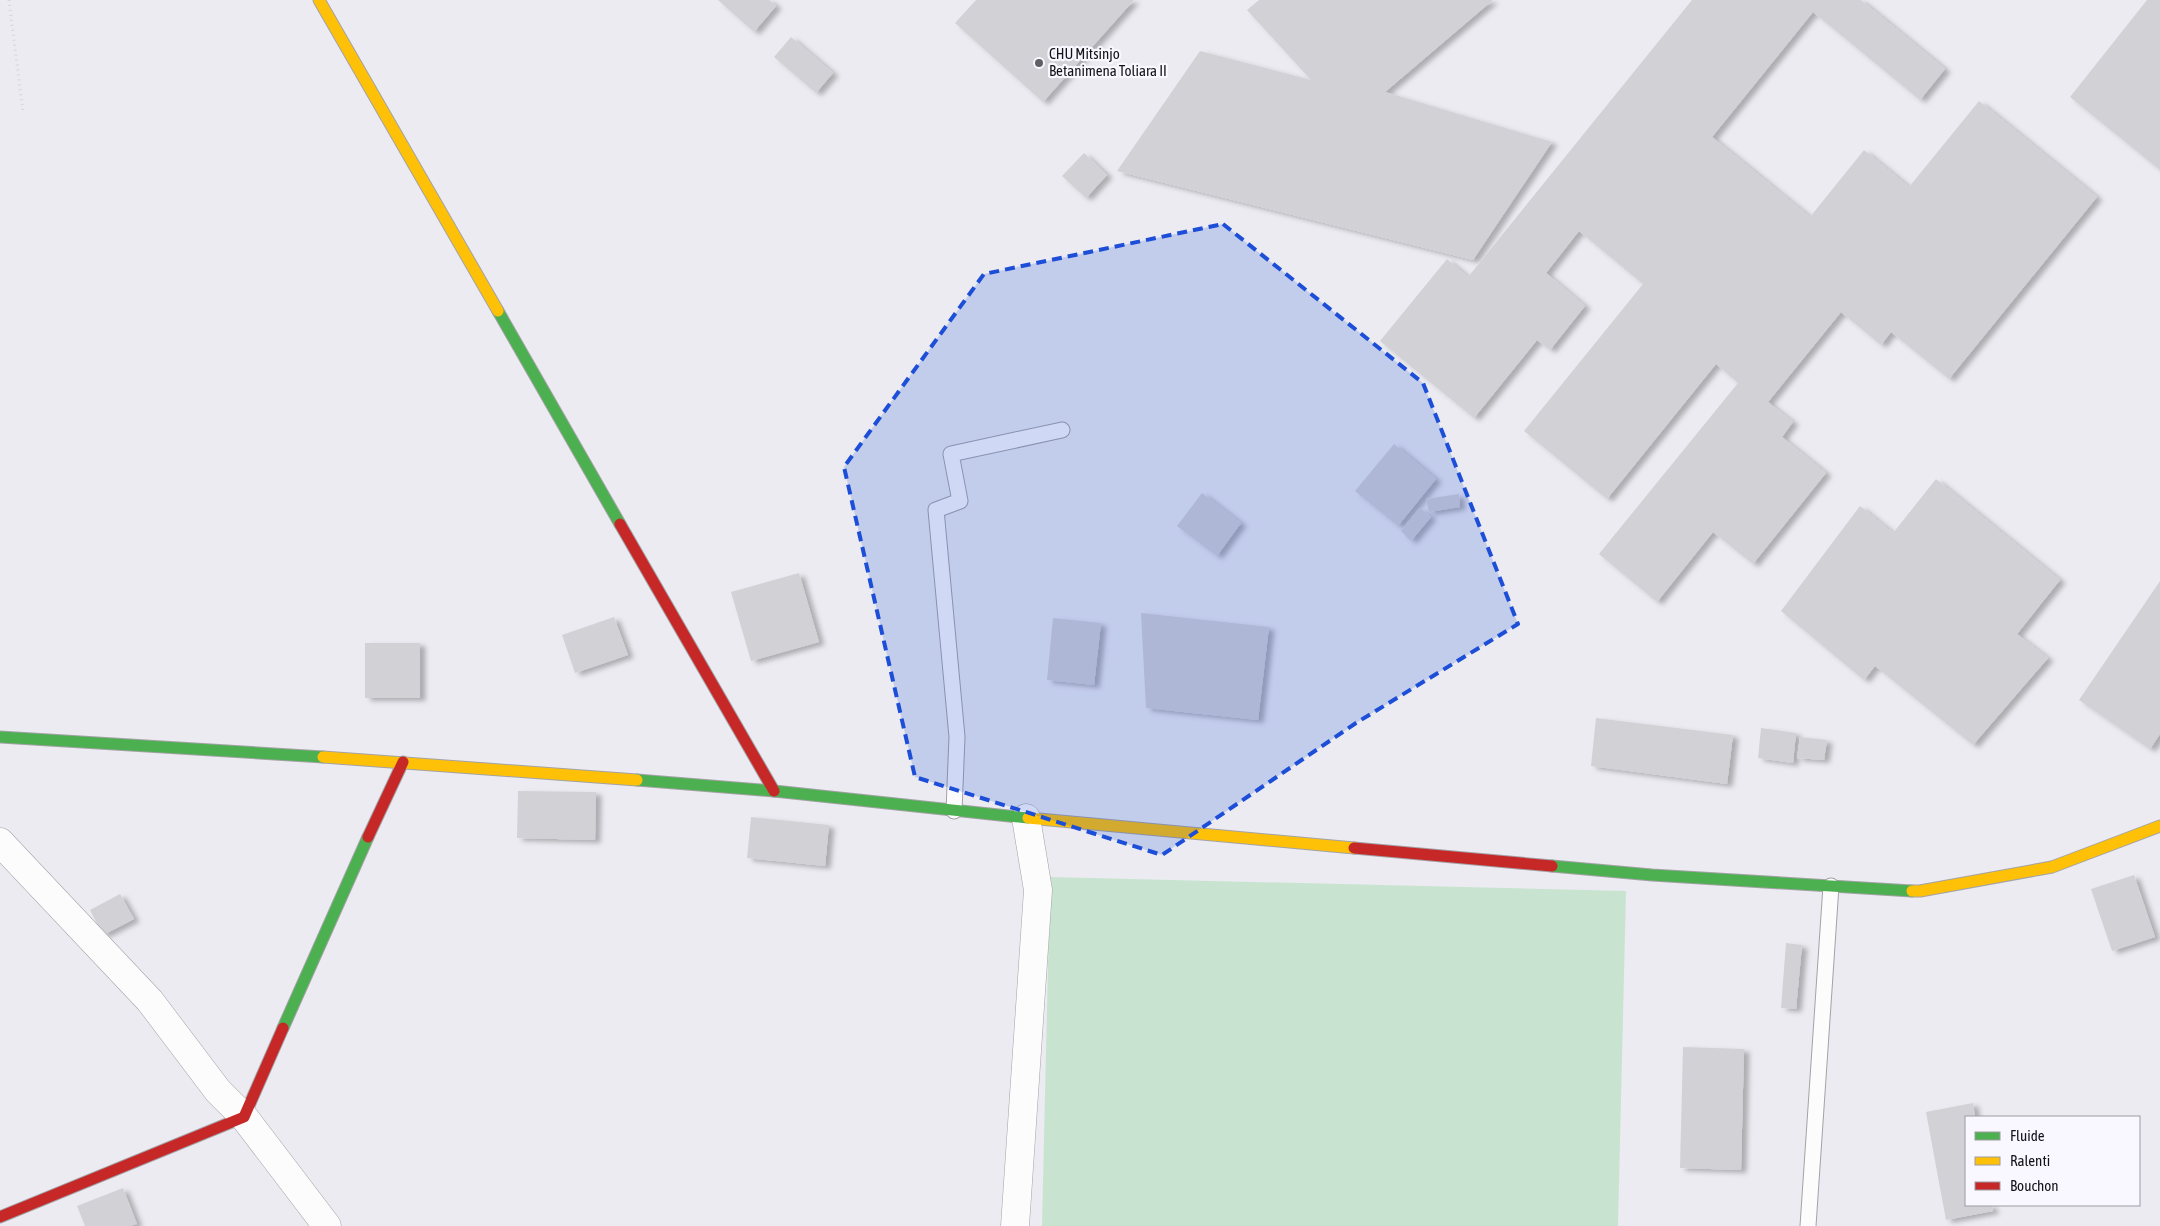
<svg xmlns="http://www.w3.org/2000/svg" width="2160" height="1226" font-family="'Asap Condensed',sans-serif">
<defs>
<filter id="shadow"><feDropShadow dx="5.5" dy="3" stdDeviation="2.5" flood-color="#0004"/></filter>
</defs>
<rect width="100%" height="100%" fill="#ecebf1"/>
<path fill="#c8e4d0" d="M1050 877 1626 891 1618 1226H1042Z"/>
<path fill="#d2d1d6" filter="url(#shadow)" d="M718 0H769L776 6 754 32Z
M976 0H1134L1043 102 955 23Z
M1259 0H1493L1385 92 1552 142 1473 260 1117 171 1200 51 1311 80 1247 10Z
M1692 0H1861L1945 69 1920 100 1813 12 1712 137 1810 217 1864 150 1909 187 1979 101 2097 197 1949 379 1891 332 1881 345 1841 312 1768 402 1793 422 1782 437 1826 473 1753 564 1713 532 1657 602 1599 554 1738 383 1716 364 1607 499 1524 431 1643 284 1579 231 1546 273 1585 306 1550 350 1537 340 1474 418 1380 341 1447 259 1468 277Z
M2147 0H2160V170L2070 97Z
M791 37 833 73 816 93 774 57Z
M1084 153 1107 175 1086 198 1062 176Z
M1394 444 1436 479 1398 526 1355 491Z
M1936 479 2060 580 2017 634 2048 658 1973 745 1875 666 1864 680 1781 611 1860 506 1893 533Z
M1202 493 1241 523 1217 556 1177 526Z
M1459 494 1460 507 1429 512 1426 499Z
M1420 508 1431 517 1411 541 1401 531Z
M799 573 819 642 751 661 731 592Z
M2160 581V734L2150 749 2079 700Z
M1141 613 1269 627 1258 720 1146 708Z
M614 617 628 655 575 673 562 635Z
M1053 618 1101 623 1094 685 1047 680Z
M365 643H420V698H365Z
M1596 718 1733 735 1727 784 1591 766Z
M1761 728 1796 733 1793 763 1758 758Z
M1800 737 1827 740 1824 760 1797 758Z
M518 791 596 792 595 840 517 838Z
M751 817 829 825 825 866 747 858Z
M2134 875 2155 937 2112 951 2091 889Z
M120 894 134 919 103 935 90 910Z
M1786 943 1802 945 1796 1009 1781 1008Z
M1683 1047 1744 1049 1741 1170 1680 1168Z
M1973 1103 1975 1117H1966V1205H1992L1993 1211 1946 1220 1926 1112Z
M123 1188 137 1224 130 1226H85L77 1206Z"/>
<g fill="none" stroke-linecap="round" stroke-linejoin="round">
<defs>
<path id="lane" d="M954 811 957 737 936 510 960 501 951 454 1062 430
M1808 1226 1831 886"/>
<path id="street" d="M0 842 150 1001 218 1091 244 1117 327 1226
M1015 1226 1038 890 1026 818"/>
<path id="fast" d="M498 311 620 524
M0 737 323 757
M637 780 774 791 1028 818
M1552 866 1652 875 1912 891
M283 1028 368 837"/>
<path id="slow" d="M319 0 498 311
M323 757 637 780
M1028 818 1354 848
M1912 891H1920L2052 867 2160 826"/>
<path id="jam" d="M620 524 774 791
M368 837 403 762
M1354 848 1552 866
M0 1217 244 1117 283 1028"/>
</defs>
<use href="#lane" stroke="#a3a2a6" stroke-width="17"/>
<use href="#street" stroke="#a3a2a6" stroke-width="29"/>
<use href="#fast" stroke="#a3a2a6" stroke-width="13"/>
<use href="#slow" stroke="#a3a2a6" stroke-width="13"/>
<use href="#jam" stroke="#a3a2a6" stroke-width="13"/>
<path stroke="#d5d5d7" stroke-width="3" stroke-dasharray="1 4" stroke-linecap="butt" d="M9 0 23 112"/>
<use href="#lane" stroke="#fcfcfd" stroke-width="15"/>
<use href="#street" stroke="#fcfcfd" stroke-width="28"/>
<use href="#fast" stroke="#4caf50" stroke-width="11"/>
<use href="#slow" stroke="#ffc107" stroke-width="11"/>
<use href="#jam" stroke="#c62828" stroke-width="11"/>
</g>
<path fill="#1d4ed8" fill-opacity="0.2" stroke="#1d4ed8" stroke-width="4" stroke-dasharray="10 6" stroke-linejoin="round" d="M1223 224 1423 383 1518 624 1356 723 1162 855 915 777 844 467 984 274Z"/>
<circle fill="#605f63" stroke="#f9f7ff" stroke-width="2" cx="1039" cy="63" r="5"/>
<g text-anchor="middle" stroke-width="4.5" stroke-linejoin="round" paint-order="stroke">
<g font-size="15" fill="#141317" stroke="#f9f7ff" text-anchor="start">
<text x="1049" y="59">CHU Mitsinjo<tspan x="1049" dy="17">Betanimena Toliara II</tspan></text>
</g>
</g>
<rect x="1965" y="1116" width="175" height="90" fill="#f9f7ff" stroke="#9d9ca2"/>
<rect x="1975" y="1132" width="25" height="8" fill="#4caf50" stroke="#9d9ca2"/>
<text x="2010" y="1141" font-size="15" fill="#141317">Fluide</text>
<rect x="1975" y="1157" width="25" height="8" fill="#ffc107" stroke="#9d9ca2"/>
<text x="2010" y="1166" font-size="15" fill="#141317">Ralenti</text>
<rect x="1975" y="1182" width="25" height="8" fill="#c62828" stroke="#9d9ca2"/>
<text x="2010" y="1191" font-size="15" fill="#141317">Bouchon</text>
</svg>
